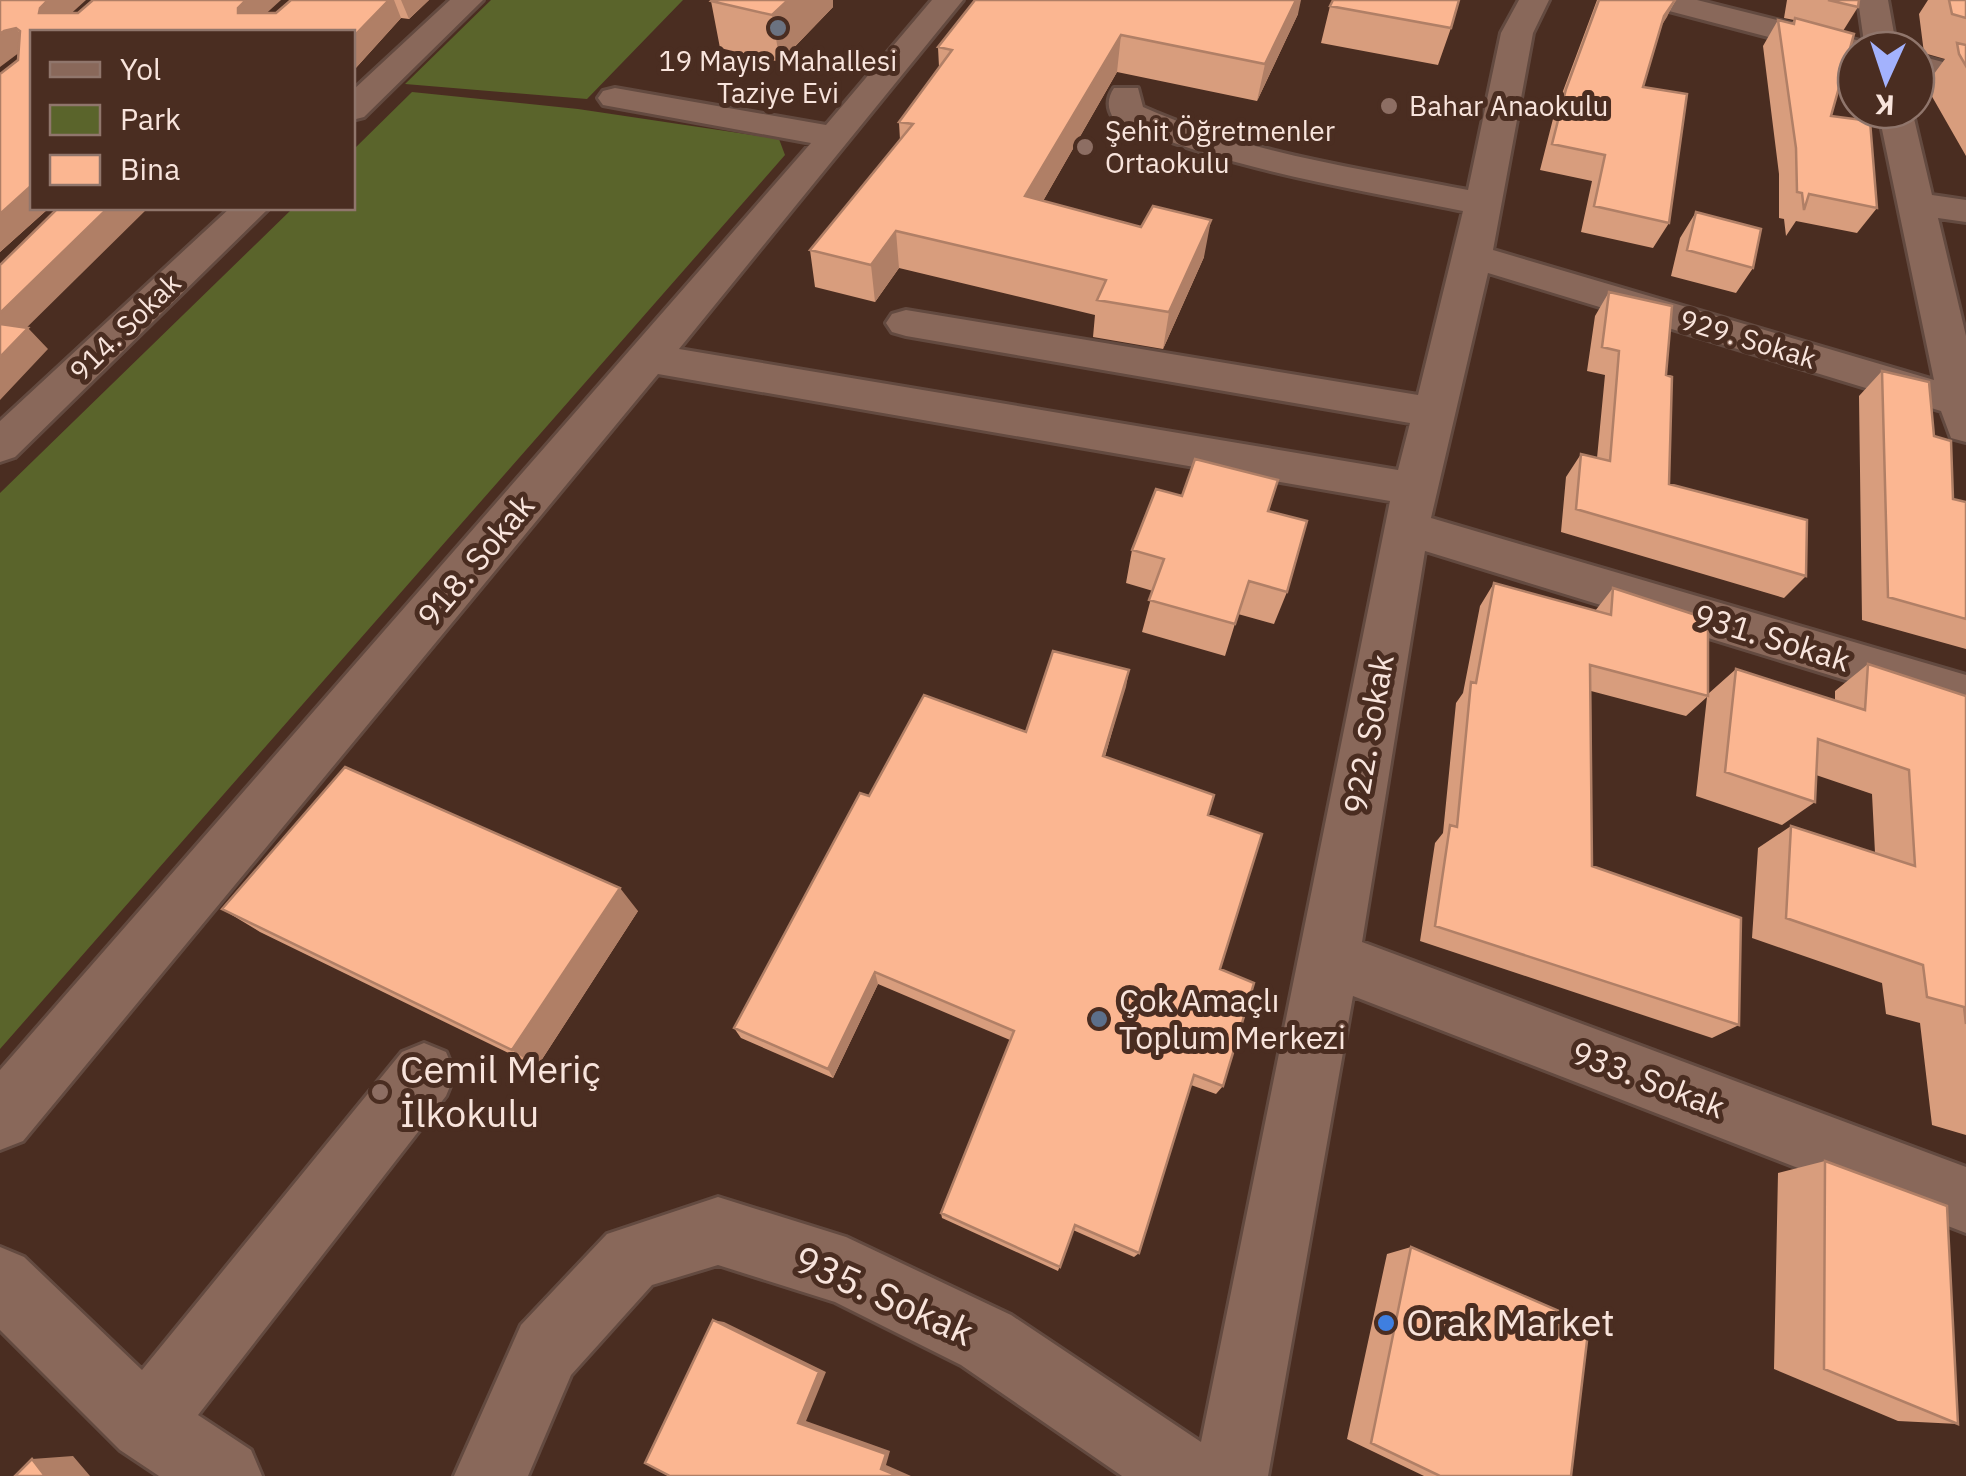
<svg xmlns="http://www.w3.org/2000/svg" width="1966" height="1476" font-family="'IBM Plex Sans',sans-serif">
<rect width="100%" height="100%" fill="#4a2d21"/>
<path fill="#5a642b" d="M491 0H683L587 99 405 84Z
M412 92 578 109 779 139 785 155 0 1049V493L293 208H352L353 150Z"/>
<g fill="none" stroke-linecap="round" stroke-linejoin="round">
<defs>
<path id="minor" d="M450 0H483L364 117 352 120V91Z
M932 0H963L679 349 1398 470 1410 423 906 336 892 332 886 323 892 314 906 310 1418 395 1463 211C1345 187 1225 169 1114 119 1107 109 1107 98 1114 88H1138L1143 107C1246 153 1358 168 1468 190L1501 33 1519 0H1549L1533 33 1493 250 1934 380 1878 110H1912L1932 195 1966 200V222L1938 218 1966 336V442L1951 438 1941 411 1488 273 1431 518 1966 675V717L1425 551 1362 942 1966 1167V1233L1353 996 1268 1476H1122L961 1365 835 1302 718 1265 652 1285 571 1375 528 1476H454L521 1325 607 1234 718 1197 846 1237 1011 1315 1201 1442 1390 501 658 374 23 1141 0 1150V1070L811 143 603 105 598 98 603 91 615 88 826 125Z
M1646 0H1697L1864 42 1858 0H1888L1897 50H1856V60L1650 6Z
M1916 55 1966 68V88L1916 75Z
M230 208H269L15 457 0 462V421Z
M424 1043 446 1052 455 1074 446 1096 198 1415 251 1450 262 1476H159L120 1450 0 1330V1247L24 1257 142 1370 402 1052Z"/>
</defs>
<use href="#minor" stroke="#634a40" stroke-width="6"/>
<use href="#minor" fill="#89685a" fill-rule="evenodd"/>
</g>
<path fill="#d89d7d" d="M0 0 72 13H276L291 0H429L409 19 401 18 354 70 352 32H32V208H49L0 252 19 53Z
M1597 0H1676L1661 26 1643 87 1669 223 1653 248 1581 232 1592 181 1540 170 1554 115Z
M1787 0H1859L1858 7 1843 31 1831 116 1877 208 1857 233 1796 221 1786 236 1784 219 1779 218V174L1763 46 1778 20 1792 23 1794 20 1784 18Z
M1928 0H1966V156L1930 93 1928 82 1945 59 1924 53 1919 14Z
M711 1 833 7 780 62 720 48Z
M1330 6 1451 28 1438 65 1321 43Z
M1298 14 1257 101 1117 72 1043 201 1204 257 1163 349 1093 337 1095 315 899 268 875 302 815 287 810 250 900 140 899 122 939 67 938 47Z
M1696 212 1753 268 1736 293 1671 276 1680 238Z
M1609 292 1666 375 1669 484 1806 576 1784 598 1561 532 1566 477 1581 454 1597 458 1605 375 1587 371 1595 316Z
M1882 371 1934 436 1953 499 1966 502V649L1862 620 1859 396Z
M1182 496 1268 511 1287 592 1274 624 1238 614 1225 656 1142 632 1153 591 1126 583 1132 550Z
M1494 583 1595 611 1613 588 1708 694 1736 669 1835 700V691L1868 664 1966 696V1135L1932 1125 1920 1023 1886 1014 1882 983 1752 938 1758 848 1791 826 1875 853 1872 794 1816 775 1815 802 1782 825 1696 796 1707 697 1686 716 1591 691 1592 866 1739 1025 1712 1038 1420 941 1435 843 1443 833 1456 703 1463 693 1480 606Z
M1129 670 1105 757 1208 815 1220 969 1223 1086 1216 1094 1191 1085 1139 1253 1134 1257 1073 1230 1058 1271 942 1218 941 1213 1010 1040 878 984 833 1078 741 1038 734 1028 869 796 1026 732Z
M222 909 638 911 537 1067 260 932Z
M1825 1161 1958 1424 1898 1421 1774 1369 1778 1173Z
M1411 1247 1571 1476H1424L1347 1439 1387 1254Z"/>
<path fill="#b07f66" d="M48 0H86L54 29 39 13 40 8Z
M246 0H281L249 29 238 13V8Z
M389 0H394L401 18 354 70 352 38Z
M401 0H429L409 19Z
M788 0H833V7L780 62 772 15Z
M1296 0H1301L1298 14 1257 101 1265 64Z
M1675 0 1667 17 1651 42 1664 16Z
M16 28 31 49 20 52 0 67V34L4 31Z
M1121 35 1117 72 1024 234 1025 196Z
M32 185V208H49L0 252V214Z
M108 208H148L10 344 0 334V313Z
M1211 220 1204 257 1163 349 1169 312Z
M896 231 899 268 875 302 871 265Z
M28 328 48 349 0 400V357Z
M1129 670 1126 687 1100 772 1103 756Z
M620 888 638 911 537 1067 512 1050Z
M875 972 878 984 833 1078 828 1069Z
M713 1320 724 1322 826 1372 806 1421 890 1451 886 1465 911 1476H898L881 1469 798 1423Z
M73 1456 90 1476H45L32 1459Z"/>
<path fill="#fbb691" stroke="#b07f66" stroke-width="2.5" d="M0 0H48L40 8 39 13H78L93 0H246L238 8V13H276L291 0H389L352 38V32H32V185L0 214V74L18 60 20 31 16 28 4 31 0 34Z
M712 0H788L772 15 711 1Z
M975 0H1296L1265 64 1121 35 1025 196 1141 227 1153 206 1211 220 1169 312 1097 300 1106 280 896 231 871 265 810 250 913 124 899 122 952 50 938 47Z
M1333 0H1459L1451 28 1330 6Z
M1599 0H1675L1664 16 1643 87 1687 94 1669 223 1594 206 1605 155 1552 144 1566 89Z
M1828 0H1859L1858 7Z
M1949 0H1966V18L1952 14Z
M1795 18 1854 34 1831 116 1870 121 1877 208 1809 194 1804 210 1802 193 1797 192 1796 148 1778 20 1794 24Z
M1957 43 1966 45V66L1959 54Z
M58 208H108L0 313V265Z
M1696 212 1761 229 1753 268 1687 250Z
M1609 292 1672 306 1666 375 1672 377 1669 484 1807 520 1806 576 1576 509 1581 454 1610 461 1619 351 1602 347Z
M0 324 28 328 0 357Z
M1882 371 1929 382 1934 436 1951 441 1953 499 1966 502V619L1888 597Z
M1195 459 1278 480 1268 511 1307 521 1287 592 1249 581 1235 624 1149 600 1164 559 1132 550 1156 489 1182 496Z
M1494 583 1611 615 1613 588 1708 619V696L1590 665 1592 866 1741 918 1739 1025 1435 926 1450 825 1457 827 1471 682 1476 683Z
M1053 651 1129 670 1103 756 1214 795 1208 815 1262 834 1220 969 1254 983 1223 1086 1194 1075 1139 1253 1075 1225 1060 1267 941 1213 1014 1031 875 972 828 1069 734 1028 860 793 869 796 924 695 1026 732Z
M1868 664 1966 696V1024L1964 1007 1927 997 1923 965 1786 918 1791 826 1915 866 1909 770 1818 739 1815 802 1725 772 1736 669 1865 710Z
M345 767 620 888 512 1050 222 909Z
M1825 1161 1947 1206 1958 1424 1824 1369Z
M1411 1247 1589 1324 1571 1476H1440L1371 1443Z
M713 1320 819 1372 798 1423 886 1454 881 1469 898 1476H670L645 1463Z
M32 1459 45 1476H15Z"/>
<circle fill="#6b7280" stroke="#4a2d21" stroke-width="4" cx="778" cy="28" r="10"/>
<g fill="#8d6e63" stroke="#4a2d21" stroke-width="4">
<circle cx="1389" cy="106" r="10"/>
<circle cx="1085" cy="147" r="10"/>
<circle cx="380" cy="1092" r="10"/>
</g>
<circle fill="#5c6f8a" stroke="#4a2d21" stroke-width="4" cx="1099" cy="1019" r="10"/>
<circle fill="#3f7fe0" stroke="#4a2d21" stroke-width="4" cx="1386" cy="1323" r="10"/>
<g text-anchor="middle" stroke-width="10" stroke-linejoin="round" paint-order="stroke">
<g font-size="28" fill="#f8e4dc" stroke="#4a2d21" text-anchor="start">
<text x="778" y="71" text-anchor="middle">19 Mayıs Mahallesi<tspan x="778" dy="32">Taziye Evi</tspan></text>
<text x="1409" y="116">Bahar Anaokulu</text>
<text x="1105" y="141">Şehit Öğretmenler<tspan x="1105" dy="32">Ortaokulu</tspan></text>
</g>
<g font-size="28" fill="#f8e4dc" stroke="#4a2d21">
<text transform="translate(125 327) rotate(-44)" y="10">914. Sokak</text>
<text transform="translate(1748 339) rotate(17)" y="10">929. Sokak</text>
</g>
<g font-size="32" fill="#f8e4dc" stroke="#4a2d21">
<text transform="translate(476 561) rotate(-50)" y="11">918. Sokak</text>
<text transform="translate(1772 638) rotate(17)" y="11">931. Sokak</text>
<text transform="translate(1369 734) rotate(-80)" y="11">922. Sokak</text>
<text transform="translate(1648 1080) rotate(21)" y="11">933. Sokak</text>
</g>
<g font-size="32" fill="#f8e4dc" stroke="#4a2d21" text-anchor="start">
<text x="1119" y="1012">Çok Amaçlı<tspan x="1119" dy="37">Toplum Merkezi</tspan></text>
</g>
<g font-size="38" fill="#f8e4dc" stroke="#4a2d21" text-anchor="start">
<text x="400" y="1083">Cemil Meriç<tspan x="400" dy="44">İlkokulu</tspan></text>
<text x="1406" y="1336">Orak Market</text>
</g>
<g font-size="38" fill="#f8e4dc" stroke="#4a2d21">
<text transform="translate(884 1296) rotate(24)" y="13">935. Sokak</text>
</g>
</g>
<rect x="30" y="30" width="325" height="180" fill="#4a2d21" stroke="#90766c" stroke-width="2.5"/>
<rect x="50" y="62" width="50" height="15" fill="#89685a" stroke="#90766c" stroke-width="2.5"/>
<text x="120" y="80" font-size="30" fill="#f8e4dc">Yol</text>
<rect x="50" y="105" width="50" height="30" fill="#5a642b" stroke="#90766c" stroke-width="2.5"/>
<text x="120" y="130" font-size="30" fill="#f8e4dc">Park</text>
<rect x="50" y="155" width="50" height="30" fill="#fbb691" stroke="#90766c" stroke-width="2.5"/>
<text x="120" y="180" font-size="30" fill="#f8e4dc">Bina</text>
<g transform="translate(1886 80) rotate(183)"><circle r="48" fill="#4a2d21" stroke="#90766c" stroke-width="2.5"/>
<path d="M0-8L18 38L0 25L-18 38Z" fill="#a3b2fd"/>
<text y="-15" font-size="28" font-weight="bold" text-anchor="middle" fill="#f8e4dc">K</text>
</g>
</svg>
